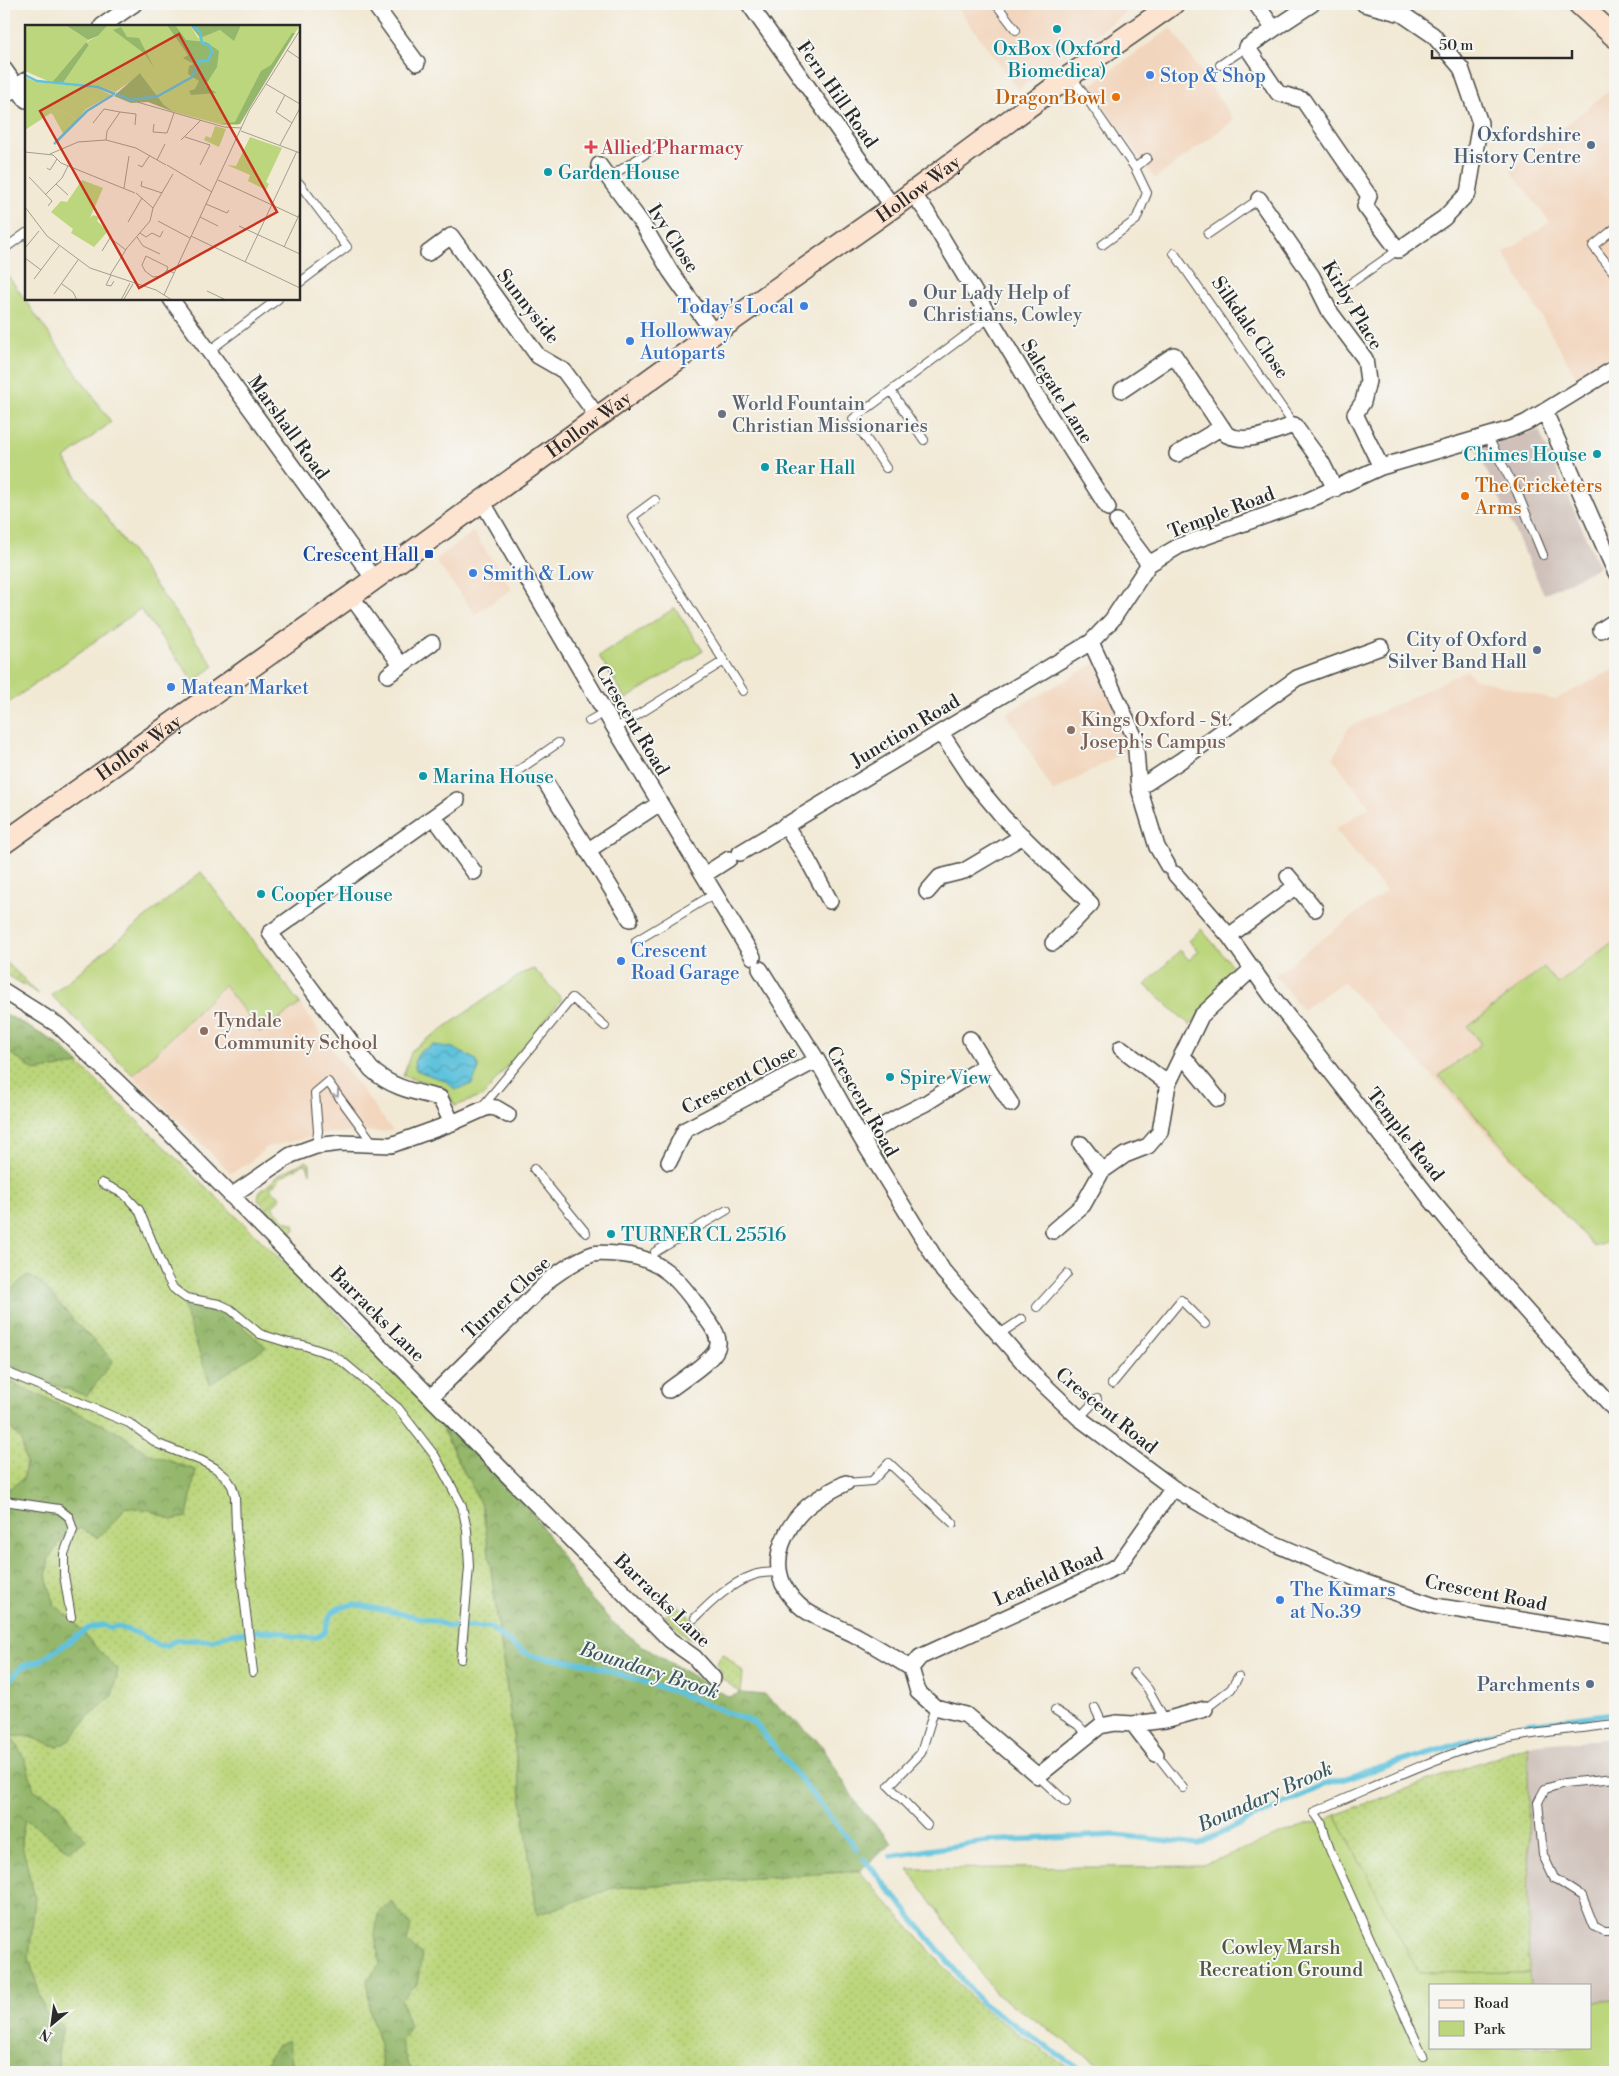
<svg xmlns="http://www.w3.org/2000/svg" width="1619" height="2076" font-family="'Libre Bodoni',serif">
<defs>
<pattern id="grass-dots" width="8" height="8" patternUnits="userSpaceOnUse" patternTransform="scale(1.25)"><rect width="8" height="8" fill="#bbd67c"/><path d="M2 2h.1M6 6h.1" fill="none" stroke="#a1b86b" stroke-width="1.8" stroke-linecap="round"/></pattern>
<pattern id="forest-crowns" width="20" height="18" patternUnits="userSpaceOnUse" patternTransform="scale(1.25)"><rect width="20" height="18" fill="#94b76c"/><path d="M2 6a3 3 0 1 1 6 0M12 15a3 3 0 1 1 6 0" fill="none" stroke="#799559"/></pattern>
<pattern id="garden-furrows" width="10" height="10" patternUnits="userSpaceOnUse" patternTransform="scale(1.25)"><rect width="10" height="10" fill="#bbd67c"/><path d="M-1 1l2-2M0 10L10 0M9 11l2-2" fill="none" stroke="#a1b86b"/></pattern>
<pattern id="water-waves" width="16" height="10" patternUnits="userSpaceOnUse" patternTransform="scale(1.25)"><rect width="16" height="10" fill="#5fc3dd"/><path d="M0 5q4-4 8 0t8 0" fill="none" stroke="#4f9fb3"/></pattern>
</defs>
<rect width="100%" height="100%" fill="#f6f6f2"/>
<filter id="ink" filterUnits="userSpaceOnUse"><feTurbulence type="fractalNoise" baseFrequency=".02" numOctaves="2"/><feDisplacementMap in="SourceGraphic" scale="10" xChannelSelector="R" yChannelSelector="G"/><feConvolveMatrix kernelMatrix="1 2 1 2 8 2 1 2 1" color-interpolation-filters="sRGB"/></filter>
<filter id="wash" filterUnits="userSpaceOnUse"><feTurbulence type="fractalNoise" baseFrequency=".0096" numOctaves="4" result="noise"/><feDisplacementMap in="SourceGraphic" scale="20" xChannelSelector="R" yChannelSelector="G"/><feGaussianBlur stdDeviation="1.12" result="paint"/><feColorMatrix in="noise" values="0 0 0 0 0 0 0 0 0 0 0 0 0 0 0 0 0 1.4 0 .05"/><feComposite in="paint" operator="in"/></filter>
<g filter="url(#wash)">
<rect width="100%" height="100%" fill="#f2e9d5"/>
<path fill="#f2d5bd" d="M955 4H1138L1018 90Z
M1171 28 1234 120 1155 179 1089 86Z
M1615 86V360L1578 380 1504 253 1550 222 1510 170Z
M473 532 512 589 475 614 435 560Z
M1096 663 1134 747 1053 792 1007 713Z
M1615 669V1240L1594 1247 1343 982 1302 1010 1275 975 1386 891 1335 829 1370 807 1333 759 1348 728 1467 670 1473 678 1554 700Z
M201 872 300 1004 340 1061 393 1131 328 1133 267 1147 249 1163 231 1173 51 995Z"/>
<path fill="#cfc1ba" d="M1539 430 1599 567 1544 594 1476 448Z
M1615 1738V2001L1590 2003V1985H1530L1528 1745Z"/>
<path fill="url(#grass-dots)" stroke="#738054" d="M4 960 39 994 4 973Z
M4 1013 58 1044 429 1403 483 1509 537 1914 612 1888 859 1871 979 2006 1074 2072H4Z
M677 1604 705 1633C699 1638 695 1641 687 1637L665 1616Z
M723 1653 743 1672 741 1693 720 1677 721 1671 717 1664 719 1658Z
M1528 1745 1529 1972 1419 1974 1335 1815Z"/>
<path fill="url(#forest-crowns)" stroke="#60714c" d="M4 1013 58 1044 80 1064 35 1071 4 1049Z
M27 1275 40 1282 81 1328 113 1360 87 1396 21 1373 4 1362V1296Z
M182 1302 223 1310 266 1347 210 1384Z
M4 1379 118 1432 147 1453 196 1470 187 1517 171 1520 150 1510 125 1507 117 1519 98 1538 80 1528 63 1538 49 1558 46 1577 55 1605 74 1621 96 1648 118 1670 112 1696 88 1717 70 1740 58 1747 27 1736H11L25 1759 34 1790 59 1803 71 1824 86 1840 70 1851 25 1819 21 1841 35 1898 29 1958 45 2012 63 2026 58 2055 59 2072H4V1492L23 1479 26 1463 21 1439 4 1421Z
M429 1403 526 1502 584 1591 611 1621 642 1646 729 1697 741 1693 765 1695 821 1744 858 1806 892 1843 859 1871 612 1888 537 1915 483 1509Z
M391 1901 411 1926 407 1942 422 1955 417 1984 401 2000 410 2026 401 2042 408 2065 416 2072H382L380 2045 370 2013 367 1980 380 1964 375 1936 378 1914Z
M288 2040 292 2061 289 2072H231L253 2065 262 2070 277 2045Z"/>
<path fill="#bbd67c" stroke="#738054" d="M4 270 111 422 64 459 214 666 194 681 140 609 4 706Z
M675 608 703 651 626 699 599 656Z
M201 872 300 1004 260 1032 224 985 133 1075 51 995Z
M1201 929 1236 970 1235 978 1190 1025 1145 985 1180 950 1189 960 1199 951 1189 941Z
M1615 940V1240L1594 1247 1439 1076 1481 1044 1468 1027 1544 967 1558 984Z
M534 969 562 999 483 1096 455 1106 445 1088 403 1076 412 1050 523 973Z
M1335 1815 1419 1973 1529 1972 1530 1985H1430V2047H1590V2003L1615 2001V2072H1110L995 1993 908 1869 1200 1866 1305 1825 1321 1822Z"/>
<path fill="url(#garden-furrows)" stroke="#738054" d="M306 1161 310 1164V1173L307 1165 304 1164 283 1176 270 1188 281 1197 272 1207 286 1221 294 1224 295 1229 291 1234 258 1200 259 1193 282 1173Z"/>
<path fill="url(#water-waves)" stroke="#457784" d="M434 1045 453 1048 476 1060 479 1069 472 1084 455 1090 447 1082 416 1070 414 1062 419 1052Z"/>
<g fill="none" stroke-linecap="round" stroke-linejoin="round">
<path stroke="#5fc3dd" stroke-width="5.5" d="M4 1685 23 1666 40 1661 89 1628 103 1625 111 1628 116 1626 140 1634 159 1646 167 1645 177 1640H213L230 1634 255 1631 283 1632 294 1637 309 1638 317 1637 325 1632 328 1621 332 1613 339 1608 354 1604 431 1620 451 1627H490L512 1645 532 1656 585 1663 675 1692 755 1723 857 1850
M891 1856 986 1841 1116 1835 1198 1844 1324 1785 1521 1725 1615 1713
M864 1859 982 2003 1084 2072"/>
</g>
</g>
<g filter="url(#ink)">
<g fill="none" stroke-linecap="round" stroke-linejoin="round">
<defs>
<path id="lane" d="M996 4 1016 30
M1220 65 1247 47
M1072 77 1135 168 1147 193 1136 220 1102 245
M1135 168 1147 158
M608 178 662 143
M299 183 347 247 299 283
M1615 228 1593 246 1615 274
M1208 234 1259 199
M4 249 26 233
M1174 253 1294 425
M1351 283 1398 250
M209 351 278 299
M891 391 924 440
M1487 436 1517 492 1543 555
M886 468 853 419 989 318
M724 661 743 691
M589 721 605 712
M615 729 724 661 632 517 655 500
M506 779 558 743
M636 941 714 894
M482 1107 572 998 605 1026
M316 1146 318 1131 315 1093 328 1082 373 1143
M534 1169 586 1233
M102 1183 124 1194 139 1210 165 1273 173 1288 179 1293 186 1298 219 1304 230 1309 260 1334 289 1343 303 1345 330 1354 343 1362 398 1408 435 1456 462 1506 467 1530 469 1567 461 1659
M655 1252 727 1210
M1037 1307 1067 1274
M998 1335 1022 1319
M4 1371 129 1423 158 1444 202 1461 215 1468 226 1477 232 1486 235 1496 236 1528 253 1672
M1112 1384 1181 1300 1205 1324
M1079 1418 1097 1399
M846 1483 872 1481 889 1463 953 1523
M4 1501 59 1509 69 1517 73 1530 64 1554V1575L71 1617
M695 1618C712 1601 731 1583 754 1575 761 1572 770 1573 778 1572
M1134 1673 1148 1689 1165 1720
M1095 1708 1103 1725
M1205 1709 1231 1689 1238 1677
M1055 1710 1078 1725 1088 1736
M1156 1754 1183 1788
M1038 1776 1066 1802
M1615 1778 1564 1783 1545 1789 1538 1802 1543 1855 1554 1878 1582 1896 1594 1926 1604 1932H1615
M927 1825 889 1786 921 1753 935 1707
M1423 2056 1330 1850 1321 1822 1314 1812C1367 1790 1419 1764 1473 1747 1519 1733 1568 1730 1615 1724"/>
<path id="street" d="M374 4 417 63
M749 4 893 207
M1256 4 1274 29 1247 47 1278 93 1303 100 1369 196 1365 206 1398 250 1444 218 1468 193 1480 123 1461 68 1433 35 1402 14 1364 4
M102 26 134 4
M1274 29 1312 4
M4 69 26 100
M4 96 26 80
M599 165 643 225 670 271 714 333
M912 193 926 211 1035 393 1108 508
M1259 199 1312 276 1330 312 1365 359 1368 381 1363 402 1355 414 1381 467
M428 253 451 236 538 356 564 371 598 417
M171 299 374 579
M1122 390 1174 355 1227 435C1249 445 1273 431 1294 425L1322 463 1335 489
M1545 412 1615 571
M1177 454 1222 427
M482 501 605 712 753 957
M1117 521 1149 564
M351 596 401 665
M1601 630 1615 621
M1091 642 1135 738 1139 788 1157 847 1168 866
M388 675 432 643
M941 733 972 780 1003 817 1091 904 1053 943
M546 783 630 919
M1139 788 1180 761 1297 678 1381 647
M434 817 474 872
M785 825 805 855 830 901
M587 851 660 803
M740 853 1091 642 1112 620 1149 564 1179 546 1307 501 1381 467 1511 429 1527 422 1615 368
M1175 874 1229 936 1271 995 1432 1201 1486 1266 1615 1410
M704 875 729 859
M1288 876 1315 909
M927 892 940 877 964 871 1023 836
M1229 936 1296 886
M760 969 817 1060 861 1138 943 1271 1037 1378 1079 1418 1173 1488 1226 1519 1266 1540 1364 1582 1435 1606 1615 1635
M4 991 58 1025 151 1114 670 1640 694 1657 713 1678
M970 1039 986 1065
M1121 1048 1168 1084
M1182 1055 1218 1099
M452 1123 440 1098C415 1092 391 1088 371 1069L270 933 457 800
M861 1138 900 1116 926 1103 986 1065 1011 1104
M1081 1144 1102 1171
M669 1162 685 1130 817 1060
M231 1196 291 1155 316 1146 341 1143 391 1145 452 1123 488 1107 496 1108 508 1115
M1053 1231 1083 1205 1102 1171 1125 1155 1148 1146 1160 1132 1168 1084 1201 1016 1252 969
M431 1397 550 1279C564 1269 578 1259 593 1254 600 1252 609 1254 616 1254 660 1256 680 1280 703 1314 709 1323 722 1336 717 1348 713 1361 680 1381 669 1390
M846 1483C816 1498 794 1511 782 1544 777 1558 777 1570 783 1584 799 1616 826 1620 855 1635 874 1645 893 1657 911 1668L920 1657 1118 1566 1173 1488
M911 1668 918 1692 935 1707 966 1715 1038 1776 1100 1726 1116 1723 1133 1724 1165 1720 1205 1709
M1133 1724 1156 1754"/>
<g id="secondary">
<path d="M1579 4 1615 37"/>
<path id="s1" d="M4 843 351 596 714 333 893 207 1071 75 1173 4"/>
</g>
</defs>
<use href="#lane" stroke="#494844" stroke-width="10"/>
<use href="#street" stroke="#494844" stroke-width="18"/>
<use href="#secondary" stroke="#494844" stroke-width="24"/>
<use href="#lane" stroke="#fff" stroke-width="8"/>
<use href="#street" stroke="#fff" stroke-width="15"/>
<use href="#secondary" stroke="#fde4d1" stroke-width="21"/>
</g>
<defs><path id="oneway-chevron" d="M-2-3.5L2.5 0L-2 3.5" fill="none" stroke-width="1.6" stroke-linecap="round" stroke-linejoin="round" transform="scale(1.25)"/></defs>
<use stroke="#a0a0a0" href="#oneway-chevron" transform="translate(336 1094) rotate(54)"/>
</g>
<g fill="#0f9aa8" stroke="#f6f6f2" stroke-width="2">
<circle cx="1057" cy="29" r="5"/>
<circle cx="548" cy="172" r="5"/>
<circle cx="1597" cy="454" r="5"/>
<circle cx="765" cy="467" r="5"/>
<circle cx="423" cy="776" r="5"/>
<circle cx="261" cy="894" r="5"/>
<circle cx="890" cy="1077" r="5"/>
<circle cx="611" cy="1234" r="5"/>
</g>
<g fill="#3f7fe0" stroke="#f6f6f2" stroke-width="2">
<circle cx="1150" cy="75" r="5"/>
<circle cx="804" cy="306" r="5"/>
<circle cx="630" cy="341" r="5"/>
<circle cx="473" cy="573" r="5"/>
<circle cx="171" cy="687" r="5"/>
<circle cx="621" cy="961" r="5"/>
<circle cx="1280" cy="1600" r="5"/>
</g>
<g fill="#e8710a" stroke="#f6f6f2" stroke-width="2">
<circle cx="1116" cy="97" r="5"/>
<circle cx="1465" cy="496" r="5"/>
</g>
<g fill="#5c6f8a" stroke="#f6f6f2" stroke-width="2">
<circle cx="1591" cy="145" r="5"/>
<circle cx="1537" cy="650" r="5"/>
<circle cx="1590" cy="1684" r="5"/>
</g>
<path fill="#e0444e" stroke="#f6f6f2" stroke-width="2" d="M588.5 139.5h5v5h5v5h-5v5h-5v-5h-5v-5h5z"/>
<g fill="#6b7280" stroke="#f6f6f2" stroke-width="2">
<circle cx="913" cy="303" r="5"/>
<circle cx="722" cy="414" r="5"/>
</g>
<rect fill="#1a4fb4" stroke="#f6f6f2" stroke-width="2" x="424" y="549" width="10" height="10" rx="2.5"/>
<g fill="#8d6e63" stroke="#f6f6f2" stroke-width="2">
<circle cx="1071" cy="730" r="5"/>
<circle cx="204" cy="1031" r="5"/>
</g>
<g text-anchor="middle" stroke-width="4" stroke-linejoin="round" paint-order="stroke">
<g font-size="19" fill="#0d838f" stroke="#f6f6f2" text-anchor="start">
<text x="1057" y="55" text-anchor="middle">OxBox (Oxford<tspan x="1057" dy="22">Biomedica)</tspan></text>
<text x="558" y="179">Garden House</text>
<text x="1587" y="461" text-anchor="end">Chimes House</text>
<text x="775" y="474">Rear Hall</text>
<text x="433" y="783">Marina House</text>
<text x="271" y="901">Cooper House</text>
<text x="900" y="1084">Spire View</text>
<text x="621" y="1241">TURNER CL 25516</text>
</g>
<g font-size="19" fill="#366cbe" stroke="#f6f6f2" text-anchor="start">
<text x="1160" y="82">Stop &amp; Shop</text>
<text x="794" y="313" text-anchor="end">Today's Local</text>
<text x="640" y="337">Hollowway<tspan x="640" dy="22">Autoparts</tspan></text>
<text x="483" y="580">Smith &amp; Low</text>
<text x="181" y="694">Matean Market</text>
<text x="631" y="957">Crescent<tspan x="631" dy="22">Road Garage</tspan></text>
<text x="1290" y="1596">The Kumars<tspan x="1290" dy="22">at No.39</tspan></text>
</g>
<g font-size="19" fill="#2b2b2b" stroke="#f6f6f2">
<text transform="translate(838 94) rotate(55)" y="7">Fern Hill Road</text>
<text dy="7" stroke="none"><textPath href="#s1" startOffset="1124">Hollow Way</textPath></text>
<text transform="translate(674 238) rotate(57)" y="7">Ivy Close</text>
<text transform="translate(1353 305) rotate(59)" y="7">Kirby Place</text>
<text transform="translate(529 306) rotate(52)" y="7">Sunnyside</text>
<text transform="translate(1251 327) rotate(55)" y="7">Silkdale Close</text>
<text transform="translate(1058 391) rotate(58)" y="7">Salegate Lane</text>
<text dy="7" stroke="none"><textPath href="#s1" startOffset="719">Hollow Way</textPath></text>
<text transform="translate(289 427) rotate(54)" y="7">Marshall Road</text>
<text transform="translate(1221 512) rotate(-21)" y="7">Temple Road</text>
<text transform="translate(633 720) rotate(59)" y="7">Crescent Road</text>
<text transform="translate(905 730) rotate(-31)" y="7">Junction Road</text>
<text dy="7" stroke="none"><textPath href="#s1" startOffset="165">Hollow Way</textPath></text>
<text transform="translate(739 1079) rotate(-28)" y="7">Crescent Close</text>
<text transform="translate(863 1101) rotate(60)" y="7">Crescent Road</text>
<text transform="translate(1406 1134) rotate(52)" y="7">Temple Road</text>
<text transform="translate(506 1297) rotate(-43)" y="7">Turner Close</text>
<text transform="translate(378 1314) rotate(45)" y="7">Barracks Lane</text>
<text transform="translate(1107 1410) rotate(39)" y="7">Crescent Road</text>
<text transform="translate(1048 1576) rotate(-24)" y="7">Leafield Road</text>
<text transform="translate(1486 1592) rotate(11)" y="7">Crescent Road</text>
<text transform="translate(663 1600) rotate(44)" y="7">Barracks Lane</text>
</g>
<g font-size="19" fill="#c56008" stroke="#f6f6f2" text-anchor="end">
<text x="1106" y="104">Dragon Bowl</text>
<text x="1475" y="492" text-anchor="start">The Cricketers<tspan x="1475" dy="22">Arms</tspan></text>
</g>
<g font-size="19" fill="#4e5e75" stroke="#f6f6f2" text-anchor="end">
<text x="1581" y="141">Oxfordshire<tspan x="1581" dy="22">History Centre</tspan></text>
<text x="1527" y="646">City of Oxford<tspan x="1527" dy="22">Silver Band Hall</tspan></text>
<text x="1580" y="1691">Parchments</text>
</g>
<g font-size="19" fill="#be3a42" stroke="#f6f6f2" text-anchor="start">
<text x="601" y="154">Allied Pharmacy</text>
</g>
<g font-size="19" fill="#5b616d" stroke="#f6f6f2" text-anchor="start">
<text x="923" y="299">Our Lady Help of<tspan x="923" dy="22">Christians, Cowley</tspan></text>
<text x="732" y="410">World Fountain<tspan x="732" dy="22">Christian Missionaries</tspan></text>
</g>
<g font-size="19" fill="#164399" stroke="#f6f6f2" text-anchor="end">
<text x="419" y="561">Crescent Hall</text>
</g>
<g font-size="19" fill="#785e54" stroke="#f6f6f2" text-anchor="start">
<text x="1081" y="726">Kings Oxford - St.<tspan x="1081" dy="22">Joseph's Campus</tspan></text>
<text x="214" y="1027">Tyndale<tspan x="214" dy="22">Community School</tspan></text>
</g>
<g font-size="19" fill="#4f563f" stroke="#f6f6f2">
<text x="1281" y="1954">Cowley Marsh<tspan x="1281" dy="22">Recreation Ground</tspan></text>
</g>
<g font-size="20" font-style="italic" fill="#3b5960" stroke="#f6f6f2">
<text transform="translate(650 1670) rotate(18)" y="7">Boundary Brook</text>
<text transform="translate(1265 1796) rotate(-24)" y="7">Boundary Brook</text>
</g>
</g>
<g transform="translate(25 25)">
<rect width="275" height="275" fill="#f2e9d5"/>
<path d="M75 0H165L173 13 195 5 202 9 216 0H275L213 100H198L149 87 139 80 116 49 90 67 73 61 38 58 64 20 61 17 73 11 82 1ZM37 85 52 95 39 110 28 90Z" fill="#bbd67c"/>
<path d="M40 0H75L82 1 73 11 63 15ZM142 0H150L161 15 181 17 194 26 192 42 180 61 192 68 166 70 164 66 170 64 174 56 163 49 164 41 169 39 158 33 163 30ZM165 0H216L209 16 195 5 175 13ZM96 2 102 12 114 13 129 43 120 29 88 5ZM267 8H270L215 99H195L210 97 236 46 246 40ZM61 17 64 20 38 58 27 57ZM115 48 139 80 149 87 123 77 106 78 89 71Z" fill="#94b76c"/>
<path d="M0 0H40L63 15 28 56H23L0 46ZM0 52 11 57 73 63 86 70 61 84 52 95 37 85 28 90 26 88 0 105ZM190 101 201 104 194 122 179 115 181 111 186 113ZM225 112 257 123 241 157 244 159 241 165 223 156 225 150 202 140 211 141ZM57 155 78 163 65 193 68 190 74 192 72 196 83 206 69 222 46 208 48 204 26 187 36 176 42 177Z" fill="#bbd67c"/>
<path fill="none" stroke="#5fc3dd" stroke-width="2.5" d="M0 50 12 56 73 62 90 69M91 69 106 75 133 71 167 52 174 36H183L187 26 184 20 177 18 175 7 167 0M29 119 62 86 88 70"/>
<path fill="none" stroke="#a29d91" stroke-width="1" d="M262 25 275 34M241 59 275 79M260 70 251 87 267 98M112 77 199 102 217 103M68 98 79 84 95 87M129 99 128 107 142 108 149 88M216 106 275 128M160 112 185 120 175 140M81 115 82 106 95 87 111 89 110 100M156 115 176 95M255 120 275 83M0 127 28 130 36 138 110 168M25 129 53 117 81 115 111 123 141 140M132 135 140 119M113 140 117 142 125 130M142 140 187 167M22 143 25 145 32 134M4 152 27 176 23 181M193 155 273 192M117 156 116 161 137 168M31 159 43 170M99 163 104 131M111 168 128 183M20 170 37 153 43 141M181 179 202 188 204 185M0 182 22 211 65 243 131 265 147 275M175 192 193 201M133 196 165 213M103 197 117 173M214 201 275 229M115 208 121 212 127 208 135 212 138 206M166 211 275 263M112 212 118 221 135 229M85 213 101 225M259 222 275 188M0 223 14 206M77 226 85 213M0 233 16 245M220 237 272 126M142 245 137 251 128 252 120 246 117 240 121 231 143 242 142 245 149 248M85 250 102 223 125 196 128 183 148 149M86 250 81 260 86 261 89 256M9 254 34 221M37 259 48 267 52 275M182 266 201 275M29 269 53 235M139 270 224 86 275 5M99 274 108 259M96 275 105 258"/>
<path fill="#c8321e" fill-opacity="0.15" stroke="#c8321e" stroke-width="2.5" d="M154 9 252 187 114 263 15 86Z"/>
<rect width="275" height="275" fill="none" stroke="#2b2b2b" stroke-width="2.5"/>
</g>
<rect width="1619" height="2076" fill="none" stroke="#f6f6f2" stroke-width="20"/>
<rect x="1429" y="1984" width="162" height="65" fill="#f6f6f2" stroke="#a5a5a2"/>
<rect x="1439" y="2000" width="25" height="8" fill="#fde4d1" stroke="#a5a5a2"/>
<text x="1474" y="2008" font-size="15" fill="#2b2b2b">Road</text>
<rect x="1439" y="2021" width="25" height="15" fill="#bbd67c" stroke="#a5a5a2"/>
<text x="1474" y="2034" font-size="15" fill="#2b2b2b">Park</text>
<g transform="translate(52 2024) rotate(209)" stroke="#f6f6f2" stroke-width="4" paint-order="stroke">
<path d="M0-4L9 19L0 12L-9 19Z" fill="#2b2b2b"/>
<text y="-8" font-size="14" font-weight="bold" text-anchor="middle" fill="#2b2b2b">N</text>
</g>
<path d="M1432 50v8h140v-8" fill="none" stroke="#2b2b2b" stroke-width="2.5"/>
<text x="1439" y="50" font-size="15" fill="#2b2b2b" stroke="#f6f6f2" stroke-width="4" paint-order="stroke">50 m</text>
</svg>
